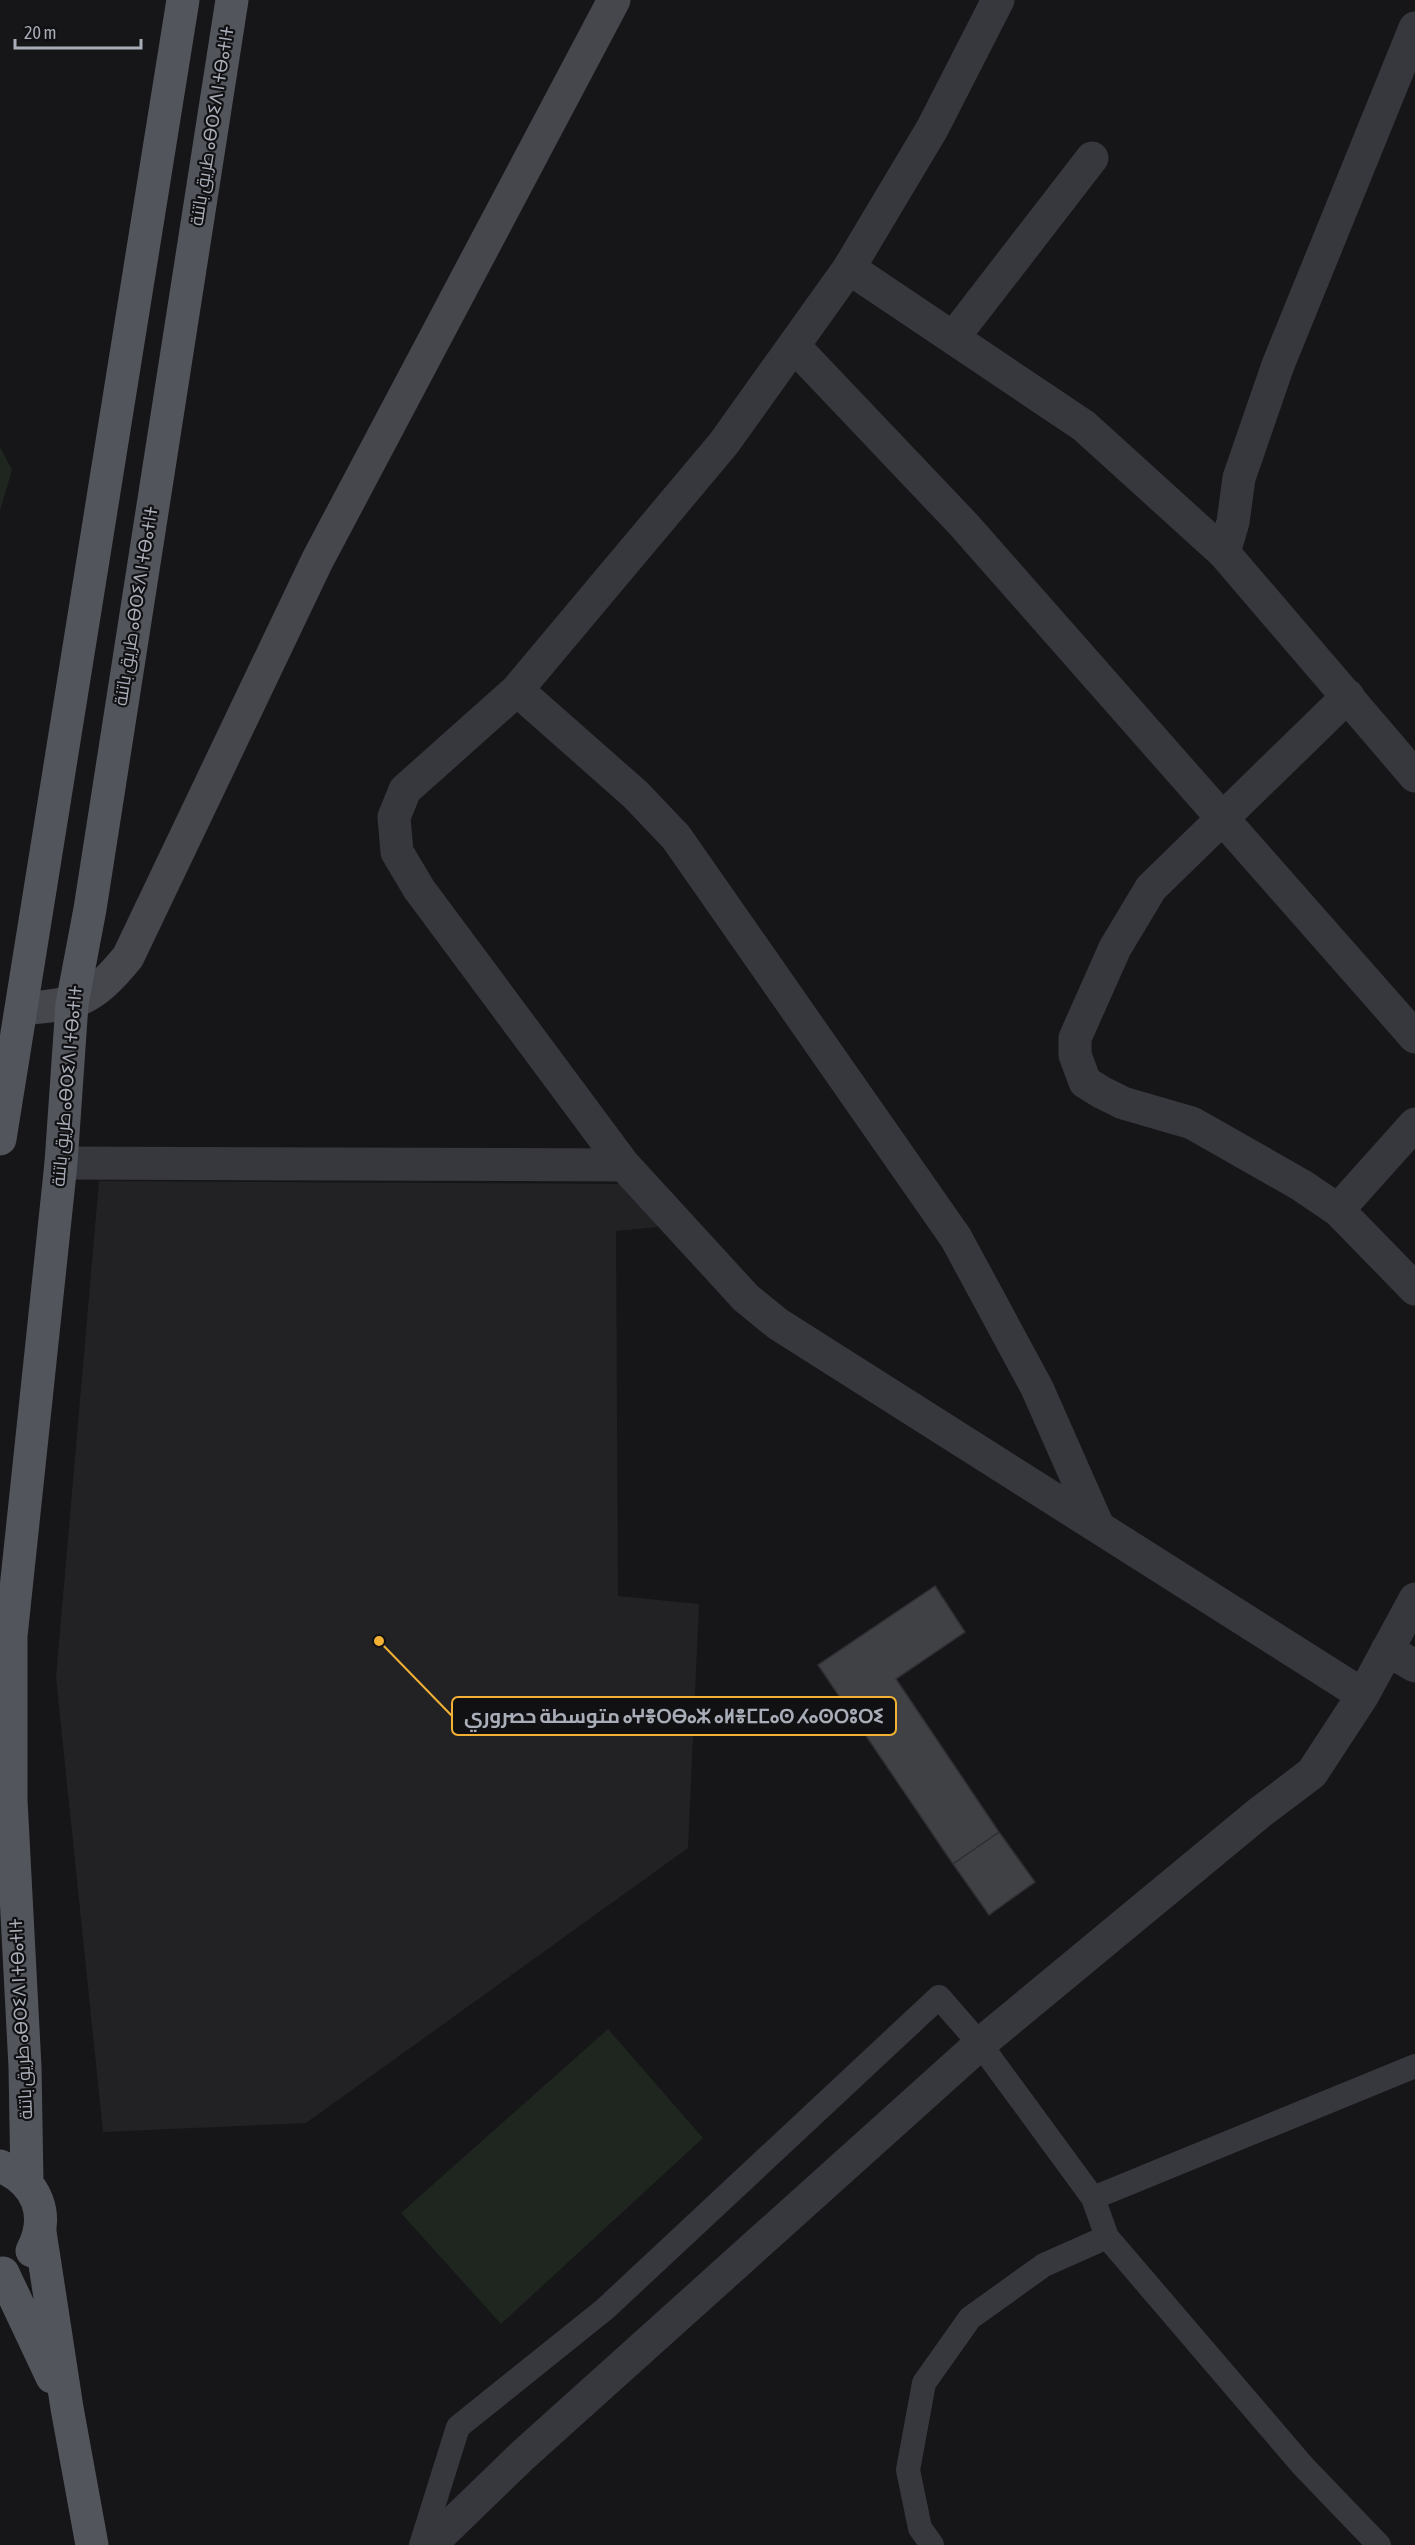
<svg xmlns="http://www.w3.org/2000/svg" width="1415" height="2545" font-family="'Asap Condensed',Cairo,'Noto Sans Tifinagh',sans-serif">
<rect width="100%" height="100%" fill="#161618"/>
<path fill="#222225" d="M99 1181 625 1184 658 1227 616 1231 618 1596 699 1604 688 1848 306 2123 103 2132 56 1677Z"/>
<path fill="#1e261f" d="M0 447 12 470 0 511Z
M608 2029 703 2138 501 2324 401 2213Z"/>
<path fill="#404145" stroke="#303034" stroke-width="1.5" d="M935 1586 965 1632 896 1679 999 1832 953 1864 818 1665Z
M999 1832 1035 1882 989 1915 953 1864Z"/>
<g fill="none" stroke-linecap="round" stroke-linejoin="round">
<path stroke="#37383d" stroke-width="24" d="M1093 2198 1415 2066
M421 2545 458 2427 605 2309 939 1997 980 2044 1093 2198 1107 2237 1303 2466 1379 2545
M932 2545 920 2528 908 2470 924 2383 970 2318 1044 2265 1107 2237"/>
<path stroke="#37383d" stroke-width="33" d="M998 0 932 129 849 268 724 443 517 690 405 790 394 817 397 852 419 889 624 1165 746 1298 778 1324 1363 1695
M849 268 1084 426 1224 553
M953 338 1092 158
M794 346 964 525 1415 1037
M517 690 635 794 676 837 956 1238 1037 1388 1097 1524
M1348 696 1151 888 1115 948 1075 1038V1055L1085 1082 1101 1092 1123 1103 1192 1123 1301 1185 1338 1210 1415 1289
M61 1163 624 1165
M1338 1210 1415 1124
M1387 1650 1415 1666
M430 2545 522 2456 980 2044 1258 1814 1312 1773 1363 1695 1415 1599"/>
<path stroke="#37383d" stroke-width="33" d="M1415 28 1278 365 1239 478 1233 522 1224 553 1415 776"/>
<path stroke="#45474d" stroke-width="33" d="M22 1009C79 1003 90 1003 128 957L317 561 614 0"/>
<path stroke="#53555c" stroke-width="33" d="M0 1139 183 0
M0 2166C37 2181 51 2215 32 2251
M27 2182 25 2067 11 1800V1636L61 1163 72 1004 90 909 232 0
M40 2232 67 2408 92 2545
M3 2273 52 2377"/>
</g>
<g text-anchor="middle" stroke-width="4.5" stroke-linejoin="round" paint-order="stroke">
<g font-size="18" fill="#a8adb8" stroke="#111113">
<text transform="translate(212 126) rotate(-81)" y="6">طريق باتنة ⴰⴱⵔⵉⴷ ⵏ ⵜⴱⴰⵜⵏⵜ</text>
<text transform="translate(136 606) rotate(-81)" y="6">طريق باتنة ⴰⴱⵔⵉⴷ ⵏ ⵜⴱⴰⵜⵏⵜ</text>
<text transform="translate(67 1086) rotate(-85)" y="6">طريق باتنة ⴰⴱⵔⵉⴷ ⵏ ⵜⴱⴰⵜⵏⵜ</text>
<text transform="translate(21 2019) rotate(-93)" y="6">طريق باتنة ⴰⴱⵔⵉⴷ ⵏ ⵜⴱⴰⵜⵏⵜ</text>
</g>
</g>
<path fill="none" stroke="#f2b134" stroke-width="2" d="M379 1641L452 1716"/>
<circle fill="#f2b134" stroke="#111113" stroke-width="2" cx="379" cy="1641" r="6"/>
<rect fill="#111113" stroke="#f2b134" stroke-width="2" x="452" y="1697" width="444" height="38" rx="6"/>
<g font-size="20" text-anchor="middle" font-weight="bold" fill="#a8adb8">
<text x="674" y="1723">متوسطة حصروري ⴰⵖⴻⵔⴱⴰⵣ ⴰⵍⴻⵎⵎⴰⵙ ⵃⴰⵙⵔⵓⵔⵉ</text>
</g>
<path d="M15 39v9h126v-9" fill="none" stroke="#a8adb8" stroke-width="3"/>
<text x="24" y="39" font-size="18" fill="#a8adb8" stroke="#111113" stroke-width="4.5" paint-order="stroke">20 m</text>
</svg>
